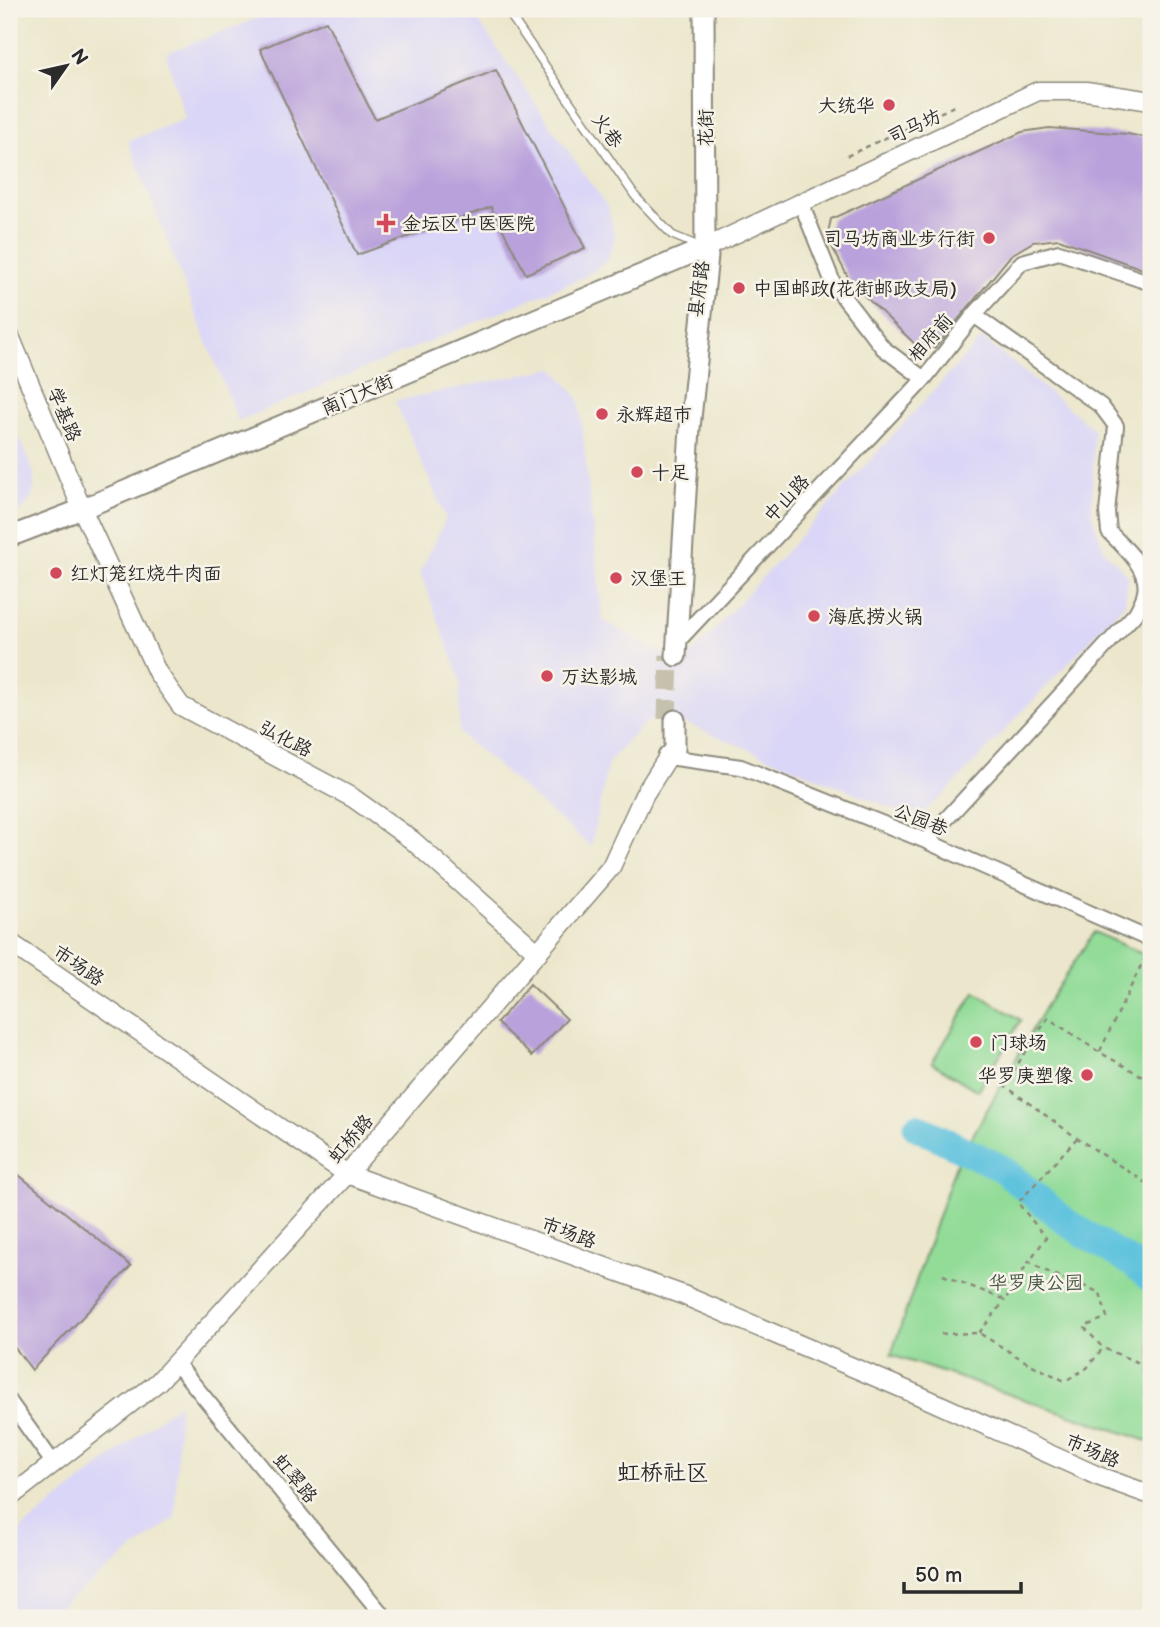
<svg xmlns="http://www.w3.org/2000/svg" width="1160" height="1627" font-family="'Balsamiq Sans','LXGW WenKai TC',sans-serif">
<rect width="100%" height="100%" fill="#f7f3e8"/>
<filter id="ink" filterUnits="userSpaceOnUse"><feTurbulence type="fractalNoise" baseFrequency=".0143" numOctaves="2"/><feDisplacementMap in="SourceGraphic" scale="14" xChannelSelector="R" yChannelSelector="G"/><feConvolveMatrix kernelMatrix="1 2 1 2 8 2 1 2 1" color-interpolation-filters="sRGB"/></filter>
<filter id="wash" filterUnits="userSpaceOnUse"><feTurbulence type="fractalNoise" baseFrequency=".00686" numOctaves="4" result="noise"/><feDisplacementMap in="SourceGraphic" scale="28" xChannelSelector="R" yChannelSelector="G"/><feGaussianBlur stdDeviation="1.57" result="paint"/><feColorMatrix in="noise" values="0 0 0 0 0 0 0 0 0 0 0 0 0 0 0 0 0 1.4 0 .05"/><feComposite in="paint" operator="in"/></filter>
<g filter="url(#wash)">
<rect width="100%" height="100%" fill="#ece7cc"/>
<path fill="#dad6f7" d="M283 9H470L608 208 615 237 607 262 584 277 238 421 128 141 185 119 166 53Z
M982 338 1094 429 1092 516 1105 551 1128 576 1125 603 944 795 922 813 896 810 677 720 658 718 646 722 608 763 591 847 459 733 460 678 420 572 446 518 395 401 554 368 579 399 603 620 659 652 673 656H683L694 652Z
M9 412 34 473V484L32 498 22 510 9 517Z
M179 1403 175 1518 45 1618H9V1539Z"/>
<path fill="#92dc98" stroke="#5e8462" stroke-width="2" d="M1094 932 1151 958V1442L891 1355 955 1167 1045 1007Z
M975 992 1021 1020 978 1091 932 1063Z"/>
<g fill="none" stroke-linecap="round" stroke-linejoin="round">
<path stroke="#60c3de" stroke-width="28" d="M917 1127 1001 1168 1069 1224 1135 1265 1151 1279"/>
</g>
<g id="blocks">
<path fill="#b9a1db" d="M326 21 375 119 496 70 585 248 526 274 491 207 357 255 260 49Z
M1049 128 1128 134 1151 139V272L1059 239 1033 242 1011 255 935 348 916 345 851 283 827 237 831 219 1022 132Z
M530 984 567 1019 532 1056 497 1023Z
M9 1167 131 1266 32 1370 9 1340Z"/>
</g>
</g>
<g filter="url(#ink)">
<use href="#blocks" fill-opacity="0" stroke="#8c897c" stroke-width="2"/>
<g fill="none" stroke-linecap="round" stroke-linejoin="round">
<path stroke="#c5c1ac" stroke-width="19" stroke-dasharray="19 10" stroke-linecap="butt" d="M667 719 669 655"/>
<defs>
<path id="service" d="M506 9 635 196 672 235 701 247"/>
<path id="minor" d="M801 203 834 285 883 348 924 379 974 315 1022 262 1059 252 1151 283
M677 642 924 379
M668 757 741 767 926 841 1151 940
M926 841 1136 613C1139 607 1144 599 1145 592 1150 569 1123 546 1109 532L1107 512 1116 426 1101 406 974 315
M176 1363 385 1618
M9 1401 54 1464"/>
<path id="tertiary" d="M705 248 1038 91H1086L1151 101
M9 334 82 509 157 672 181 706 353 798 412 840 538 953
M9 942 347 1174 683 1295 925 1398 1098 1476 1151 1495
M9 1498 158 1382 347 1174 611 867 644 795 668 757"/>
<path id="secondary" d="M9 537 82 509 705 248
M676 656 690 428 708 256 705 248 704 9
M668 757 675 750V720"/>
</defs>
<use href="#service" stroke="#8c897c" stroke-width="10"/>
<use href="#minor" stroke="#8c897c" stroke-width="18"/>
<use href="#tertiary" stroke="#8c897c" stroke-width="21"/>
<use href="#secondary" stroke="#8c897c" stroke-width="23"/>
<path stroke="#8c897c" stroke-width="2.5" stroke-dasharray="5 5" stroke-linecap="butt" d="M904 130 956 105
M847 156 896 133
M1100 1051 1147 953
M1151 1081 1099 1052 1048 1018 1004 1085 1077 1138 1151 1186
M1077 1138 1018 1203 1046 1238 1029 1261C1051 1277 1076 1281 1100 1293L1107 1317 1084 1327 1103 1348 1151 1368
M943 1275 1005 1300 1029 1261
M979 1333 1005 1300
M941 1334 979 1333 1028 1363 1065 1381 1087 1368 1103 1348"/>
<use href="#service" stroke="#fff" stroke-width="7"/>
<use href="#minor" stroke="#fff" stroke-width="14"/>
<use href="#tertiary" stroke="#fff" stroke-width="18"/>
<use href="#secondary" stroke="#fff" stroke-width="19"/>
</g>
</g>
<g fill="#d1495b" stroke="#f7f3e8" stroke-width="2.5">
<circle cx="889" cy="105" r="7"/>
<path d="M382.5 212.5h7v7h7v7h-7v7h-7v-7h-7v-7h7z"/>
<circle cx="989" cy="238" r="7"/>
<circle cx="739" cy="288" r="7"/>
<circle cx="602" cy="414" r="7"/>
<circle cx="637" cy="472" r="7"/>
<circle cx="56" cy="573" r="7"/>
<circle cx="616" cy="578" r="7"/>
<circle cx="814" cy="616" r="7"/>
<circle cx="547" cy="676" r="7"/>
<circle cx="976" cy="1042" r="7"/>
<circle cx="1087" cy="1075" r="7"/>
</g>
<g text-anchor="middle" stroke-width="5" stroke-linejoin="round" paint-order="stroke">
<g font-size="19" fill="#2b2b2b" stroke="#f7f3e8" text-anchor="start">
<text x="875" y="112" text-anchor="end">大统华</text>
<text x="402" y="230">金坛区中医医院</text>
<text x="975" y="245" text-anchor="end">司马坊商业步行街</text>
<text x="753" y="295">中国邮政(花街邮政支局)</text>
<text x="616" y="421">永辉超市</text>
<text x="651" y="479">十足</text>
<text x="70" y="580">红灯笼红烧牛肉面</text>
<text x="630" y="585">汉堡王</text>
<text x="828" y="623">海底捞火锅</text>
<text x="561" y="683">万达影城</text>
<text x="990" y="1049">门球场</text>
<text x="1073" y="1082" text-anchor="end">华罗庚塑像</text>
</g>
<g font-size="19" fill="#2b2b2b" stroke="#f7f3e8">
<text transform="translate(914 126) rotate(-25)" y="7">司马坊</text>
<text transform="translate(705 128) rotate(-90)" y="7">花街</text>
<text transform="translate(608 130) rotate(55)" y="7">火巷</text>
<text transform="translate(698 289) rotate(-82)" y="7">县府路</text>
<text transform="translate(930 337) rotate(-49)" y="7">相府前</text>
<text transform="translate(357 394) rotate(-23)" y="7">南门大街</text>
<text transform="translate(65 414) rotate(67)" y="7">学基路</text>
<text transform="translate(786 498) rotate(-47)" y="7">中山路</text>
<text transform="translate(286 738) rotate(27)" y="7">弘化路</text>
<text transform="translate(921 819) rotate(22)" y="7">公园巷</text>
<text transform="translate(79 965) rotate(34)" y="7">市场路</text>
<text transform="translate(350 1138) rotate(-49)" y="7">虹桥路</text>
<text transform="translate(569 1232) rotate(20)" y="7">市场路</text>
<text transform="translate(1093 1450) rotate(23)" y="7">市场路</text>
<text transform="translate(296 1478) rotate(51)" y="7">虹翠路</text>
</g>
<g font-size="19" fill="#455746" stroke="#f7f3e8">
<text x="1036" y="1289">华罗庚公园</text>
</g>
<g font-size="23" fill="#2b2b2b" stroke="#f7f3e8">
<text x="663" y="1480">虹桥社区</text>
</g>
</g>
<rect width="1160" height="1627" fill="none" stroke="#f7f3e8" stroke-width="35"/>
<g transform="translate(66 66) rotate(56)" stroke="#f7f3e8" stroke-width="5" paint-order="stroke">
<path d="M0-5L12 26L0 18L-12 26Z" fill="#2b2b2b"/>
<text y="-10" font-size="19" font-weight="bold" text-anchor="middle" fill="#2b2b2b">N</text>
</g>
<path d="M904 1582v10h117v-10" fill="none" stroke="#2b2b2b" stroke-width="3.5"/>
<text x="915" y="1582" font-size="21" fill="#2b2b2b" stroke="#f7f3e8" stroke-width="5" paint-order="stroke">50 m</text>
</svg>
